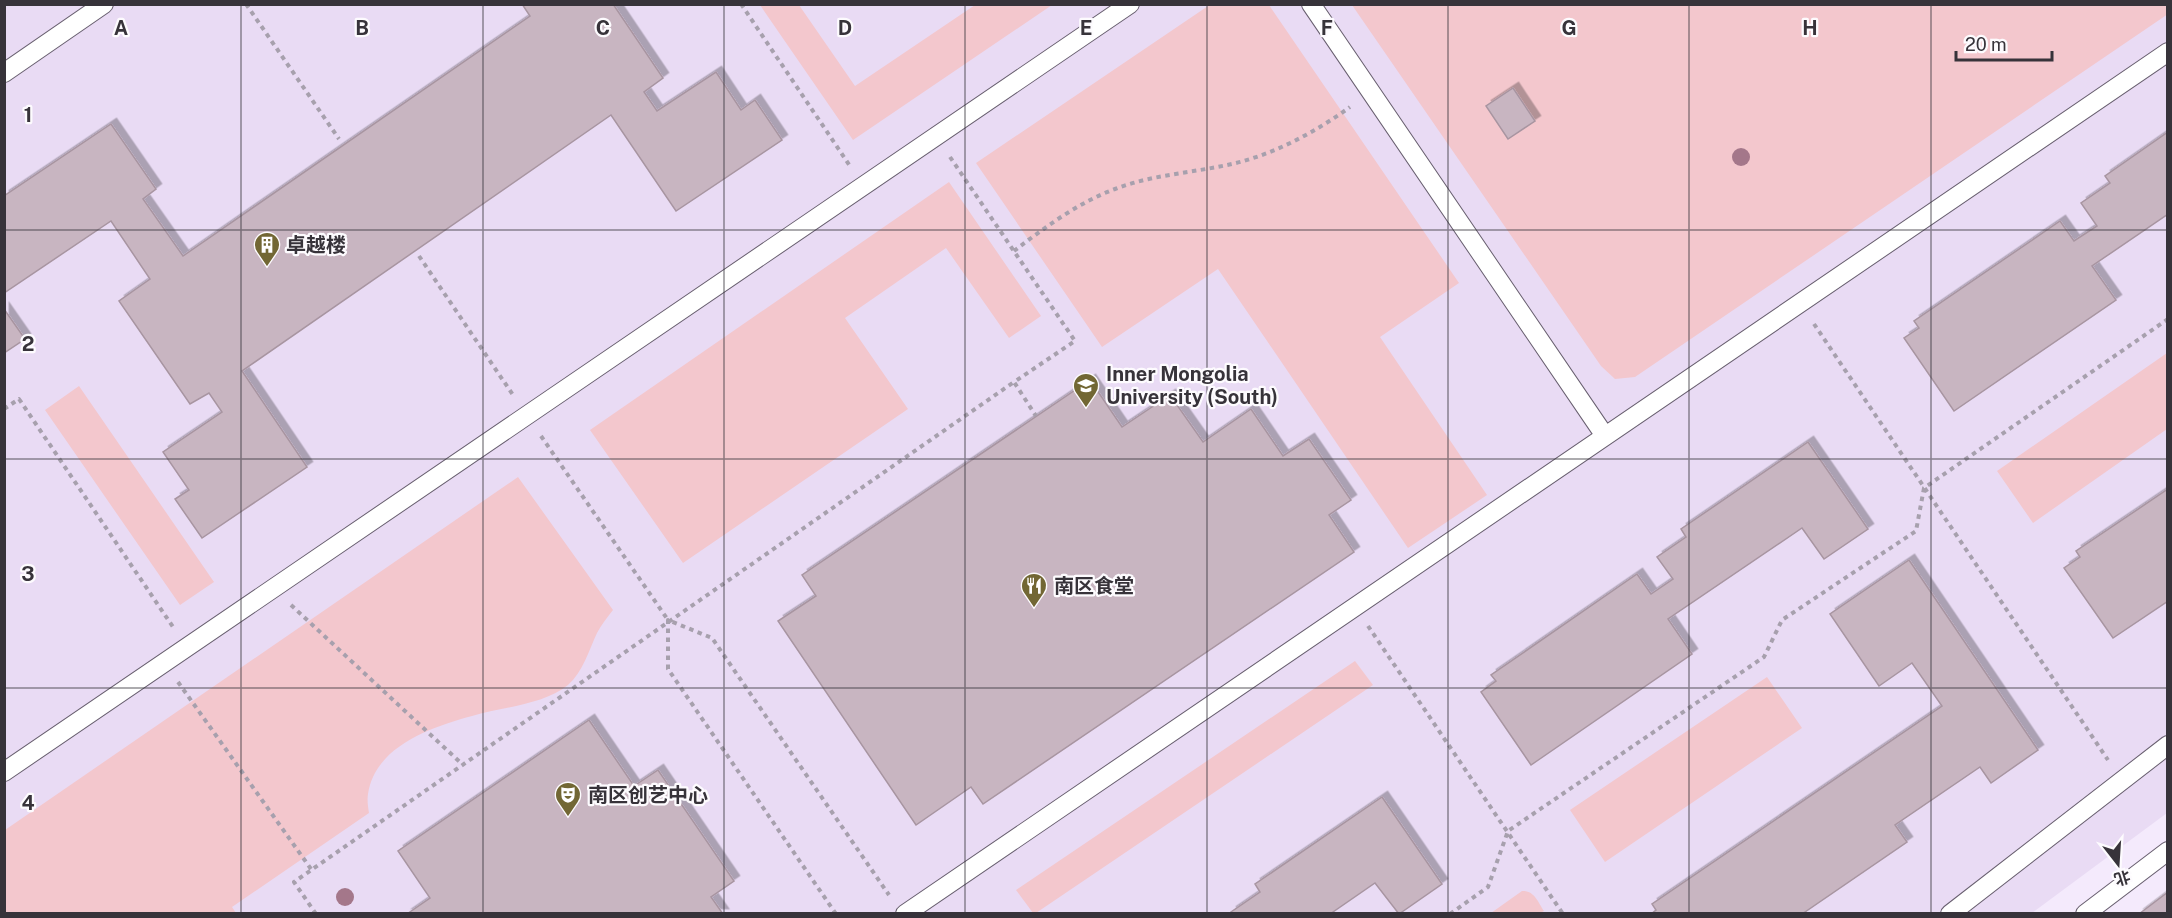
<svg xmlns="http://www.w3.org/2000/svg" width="2172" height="918" font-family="'Public Sans','Noto Sans SC',sans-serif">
<defs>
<filter id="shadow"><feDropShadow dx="5.5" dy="-5.5" stdDeviation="0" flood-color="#0004"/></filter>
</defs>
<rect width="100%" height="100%" fill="#f4eafc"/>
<path fill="#e9dbf4" d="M5 5H2167V813L2032 913 5 914Z"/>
<path fill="#f3c7cd" d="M1211 4 1269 5 1459 283 1380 337 1487 495 1408 548 1218 269 1102 347 976 163Z
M2167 4 2168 14 1635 377 1615 379 1601 366 1352 5Z
M760 5H799L855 86 975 5H1052L853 140Z
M949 182 1041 316 1009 338 946 248 845 318 908 409 683 563 590 430Z
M2167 353V429L2033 523 1997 471Z
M79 386 214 582 180 605 45 410Z
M518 477 613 610C607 618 601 625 597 633 589 650 583 672 568 685 543 705 502 707 472 716 432 727 375 746 368 794 367 800 368 807 369 813L232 907 236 913H5V830Z
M1355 661 1373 685 1036 913H1033L1016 890Z
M1767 677 1802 728 1605 862 1570 810Z
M1522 891C1534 890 1538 902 1544 911L1540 913H1491Z"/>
<path fill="#c8b5c1" stroke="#a895a1" stroke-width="1.5" filter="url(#shadow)" d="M522 4H613L663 78 644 92 657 111 716 72 741 110 755 100 782 140 676 211 611 115 242 371 307 467 202 538 175 499 189 490 163 452 222 412 209 393 190 404 119 301 150 279 111 221 4 293V196L111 124 156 189 143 199 183 256 530 16Z
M1513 88 1535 121 1508 139 1486 106Z
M2168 132V214L2092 266 2116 300 1954 411 1904 338 1919 328 1914 321 2060 221 2074 241 2097 226 2081 203 2110 183 2105 176Z
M4 309 25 339 4 353Z
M1090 380 1122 427 1170 395 1203 442 1251 409 1283 456 1309 439 1351 500 1329 515 1354 552 983 804 971 787 916 825 778 621 816 596 802 575Z
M1808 442 1868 529 1824 559 1802 528 1668 619 1692 654 1531 765 1481 692 1496 681 1491 675 1637 574 1651 594 1673 579 1657 557 1686 537 1681 529Z
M2168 489V601L2113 638 2064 568 2080 557 2076 551Z
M1909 560 2038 750 1991 783 1980 767 1895 825 1907 842 1802 914H1651L1656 910 1652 904 1942 706 1912 663 1879 686 1830 614Z
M589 720 634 786 658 770 734 881 711 897 723 914H407L430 898 398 851Z
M1382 797 1442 884 1399 914 1375 883 1330 914H1232L1231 912 1260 892 1255 884Z
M2168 892V914H2139Z"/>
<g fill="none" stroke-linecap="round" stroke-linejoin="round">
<defs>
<path id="service" d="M1311 4 1605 436
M4 73 104 4
M4 772 1130 4
M905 914 2168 52
M1950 914 2168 745
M2085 914 2168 851"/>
</defs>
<use href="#service" stroke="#685f6f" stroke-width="20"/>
<path stroke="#a7a0ad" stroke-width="4" stroke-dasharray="4.5 4.5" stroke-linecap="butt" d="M246 4 339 139
M741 4 850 166
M950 157 1075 341 1014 382 1036 416
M1014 251C1044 228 1079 202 1115 189 1151 175 1190 173 1227 165 1271 156 1314 133 1350 107
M419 256 513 395
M1814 324 2108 760
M4 409 19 399 173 627
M541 436 668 620
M291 605 462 764
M1368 626 1563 914
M178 682 311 869
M316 914 294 882 1014 382
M836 914 668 669V620L712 638 889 895
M1450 914 1488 887 1508 831 1764 657 1782 620 1916 531 1924 488 2168 319"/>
<use href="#service" stroke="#fff" stroke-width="18"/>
</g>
<g fill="#a4778a">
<circle cx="1741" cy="157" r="9"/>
<circle cx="345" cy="897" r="9"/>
</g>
<path fill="none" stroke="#37333a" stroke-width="1.5" stroke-opacity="0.55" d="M241 4V914M483 4V914M724 4V914M965 4V914M1207 4V914M1448 4V914M1689 4V914M1931 4V914M4 230H2168M4 459H2168M4 688H2168"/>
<defs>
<symbol id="building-pin" viewBox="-11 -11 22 30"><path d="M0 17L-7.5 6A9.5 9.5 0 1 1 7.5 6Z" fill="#726734" stroke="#fdfbfe"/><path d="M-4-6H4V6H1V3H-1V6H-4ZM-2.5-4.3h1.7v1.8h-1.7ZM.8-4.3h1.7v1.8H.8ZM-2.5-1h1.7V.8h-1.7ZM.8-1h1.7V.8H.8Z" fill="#fff"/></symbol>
<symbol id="university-pin" viewBox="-11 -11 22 30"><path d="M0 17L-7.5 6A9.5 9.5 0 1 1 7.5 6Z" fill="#726734" stroke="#fdfbfe"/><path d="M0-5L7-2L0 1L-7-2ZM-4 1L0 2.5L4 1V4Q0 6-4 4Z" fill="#fff"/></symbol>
<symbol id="restaurant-pin" viewBox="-11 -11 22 30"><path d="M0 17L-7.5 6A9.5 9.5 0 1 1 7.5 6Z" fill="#726734" stroke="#fdfbfe"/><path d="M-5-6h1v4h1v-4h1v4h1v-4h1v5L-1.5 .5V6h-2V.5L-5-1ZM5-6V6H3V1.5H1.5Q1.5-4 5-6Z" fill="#fff"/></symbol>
<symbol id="theatre-pin" viewBox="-11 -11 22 30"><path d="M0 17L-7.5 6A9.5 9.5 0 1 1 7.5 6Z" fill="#726734" stroke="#fdfbfe"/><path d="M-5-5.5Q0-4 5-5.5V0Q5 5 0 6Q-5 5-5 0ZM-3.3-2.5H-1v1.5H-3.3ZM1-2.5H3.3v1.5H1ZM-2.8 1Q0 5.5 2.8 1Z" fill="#fff"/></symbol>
</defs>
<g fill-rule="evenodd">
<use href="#building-pin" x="252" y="230" width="30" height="40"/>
<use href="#university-pin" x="1071" y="371" width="30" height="40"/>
<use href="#restaurant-pin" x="1019" y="571" width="30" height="40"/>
<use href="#theatre-pin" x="553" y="780" width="30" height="40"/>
</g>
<g text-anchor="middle" stroke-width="4.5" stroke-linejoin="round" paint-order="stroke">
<g font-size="20" font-weight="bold" fill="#37333a" stroke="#fdfbfe" text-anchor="start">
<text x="286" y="252">卓越楼</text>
<text x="1106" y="381">Inner Mongolia<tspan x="1106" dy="23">University (South)</tspan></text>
<text x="1054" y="593">南区食堂</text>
<text x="588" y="802">南区创艺中心</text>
</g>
</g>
<g font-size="20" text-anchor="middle" font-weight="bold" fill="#37333a" stroke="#fdfbfe" stroke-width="4.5" stroke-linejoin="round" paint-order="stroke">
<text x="121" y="35">A</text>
<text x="362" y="35">B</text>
<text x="603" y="35">C</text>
<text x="845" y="35">D</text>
<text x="1086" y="35">E</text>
<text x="1327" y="35">F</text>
<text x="1569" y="35">G</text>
<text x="1810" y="35">H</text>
<text x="28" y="122">1</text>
<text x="28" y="351">2</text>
<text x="28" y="581">3</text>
<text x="28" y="810">4</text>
</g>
<rect width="2172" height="918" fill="none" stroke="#37333a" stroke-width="12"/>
<g transform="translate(2118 864) rotate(163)" stroke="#fdfbfe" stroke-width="4.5" paint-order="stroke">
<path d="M0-4.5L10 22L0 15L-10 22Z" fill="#37333a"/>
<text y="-9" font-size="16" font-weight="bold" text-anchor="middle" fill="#37333a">北</text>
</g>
<path d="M1956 51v9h96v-9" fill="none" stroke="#37333a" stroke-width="3"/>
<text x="1965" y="51" font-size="18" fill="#37333a" stroke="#fdfbfe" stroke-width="4.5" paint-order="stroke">20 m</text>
</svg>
